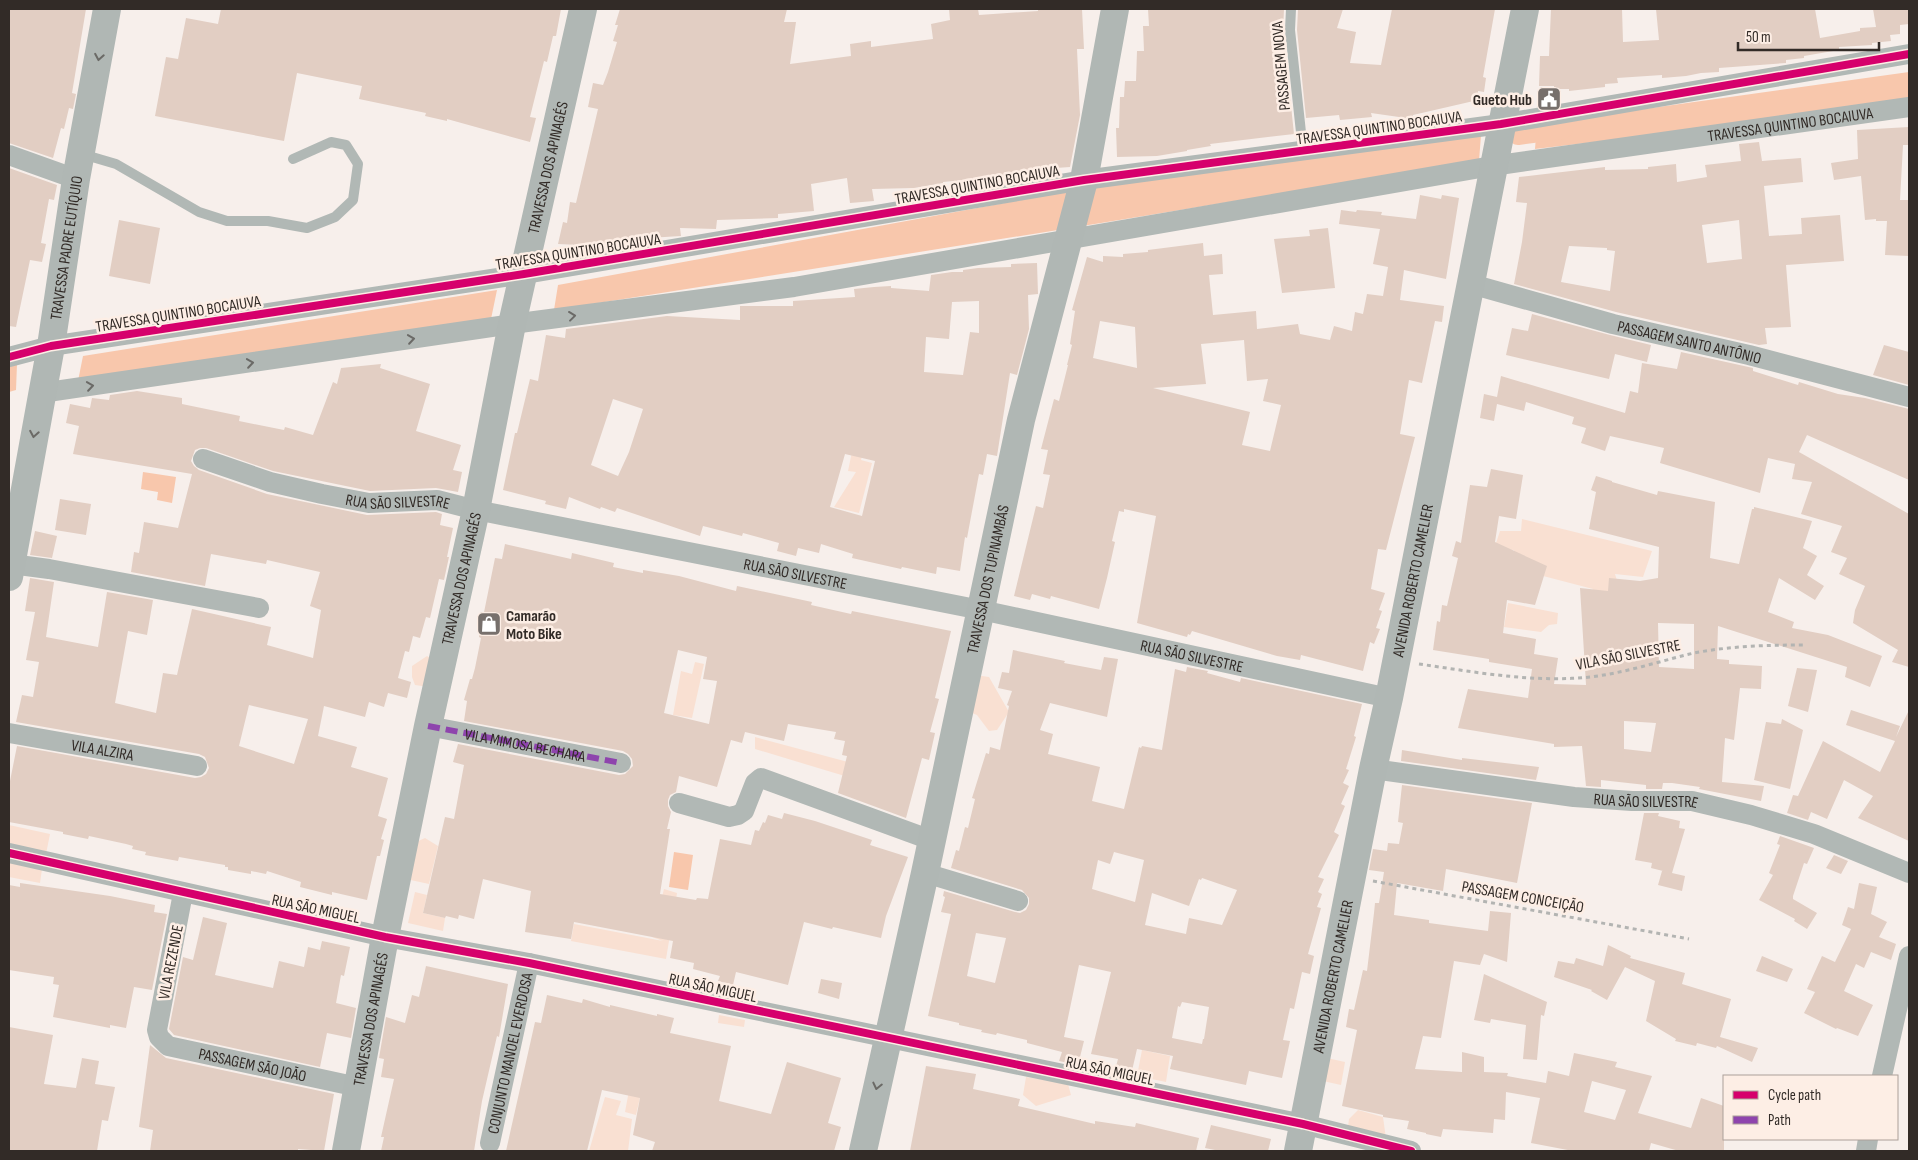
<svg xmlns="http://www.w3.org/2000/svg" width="1918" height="1160" font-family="'Sofia Sans Condensed',sans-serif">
<rect width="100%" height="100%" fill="#f7efeb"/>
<path fill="#f9e0d2" d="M854 442 865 445 861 460 872 463 859 513 834 507 856 472 848 471Z
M1522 519 1652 551 1643 577 1615 574 1621 594 1588 603 1593 589 1512 568 1514 550 1494 549 1500 531H1521Z
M1508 603 1558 613 1557 624 1549 625 1541 632 1504 627Z
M427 656 437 663 429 687 415 685 412 677V666Z
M695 662 704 664 692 718 673 715 681 671 692 674Z
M975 675 989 677 1009 712 997 730 989 731 977 715 967 711Z
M755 737 915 780 912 794 858 780 755 749Z
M9 825 50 834 46 854 9 846Z
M425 838 438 846 429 884 406 879 414 843Z
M9 855 43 862 40 883 9 877Z
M664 889 677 893 666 959 571 941 574 924 663 941 652 937Z
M415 892 427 895 423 913 445 918 443 931 408 923Z
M719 1015 745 1020 744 1027 718 1023Z
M1142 1050 1170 1056 1166 1082 1137 1076Z
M1327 1058 1345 1062 1341 1085 1323 1081Z
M633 1069 646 1071 636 1115 625 1112Z
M1026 1077 1068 1084 1071 1095 1036 1106 1023 1095Z
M605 1097 621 1101 616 1115 632 1119 628 1151H589Z
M1358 1110 1383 1117 1387 1146 1346 1141 1349 1119Z"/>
<path fill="#f8c7ac" d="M1909 72V99L1730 126 1535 149 1537 124Z
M1481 135 1479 161 1058 230 554 310 558 285 1070 191Z
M497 290 491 319 78 381 83 356Z
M17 364 16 390 9 392V366Z
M143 472 176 477 172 503 157 500 158 492 141 489Z
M674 852 693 855 688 890 669 887Z"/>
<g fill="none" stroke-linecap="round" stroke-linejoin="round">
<path stroke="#f8c7ac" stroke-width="20" d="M1518 135 1563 129"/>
</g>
<path fill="#e2cec3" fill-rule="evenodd" d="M9 9H86L72 93 76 94 73 109 69 108 64 129 61 128 53 158 9 143Z
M221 9H561L556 36H553L547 62 544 61 530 117 536 118 530 142 447 119V121L425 116 426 113 359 99 362 86 297 73 284 141 155 116 166 57 178 59 186 18 218 24Z
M620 9H787L784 22H796L790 64 851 56 850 44 871 41V47L933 39 931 24 950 20 949 9H978L979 15 1038 11V9H1082L1084 49H1077L1080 115 1070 167 1056 168V171L943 182V183L914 188 872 189 874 201 850 203 847 178 811 184 814 211 778 214V218L717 220 716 229 680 228 681 236 648 238 604 245 603 249 578 250 579 245 558 244 563 222 567 223 570 202 576 203 598 109 588 107 593 83 603 85 608 72 617 42 613 41 618 25H615Z
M1148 9H1284L1283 31 1294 134 1210 144 1211 146 1187 150V151L1157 156 1117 157 1116 128H1119L1120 97H1124L1125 81H1136L1137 51H1144L1143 26H1149Z
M1298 9H1343L1337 28 1356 32 1350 63 1381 65 1392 9H1495L1483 77 1486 78 1484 92 1478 91V100L1413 115V119L1371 113 1372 117 1340 120 1339 115 1306 118 1297 30Z
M1551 9H1622L1623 42 1659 40 1656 9H1815L1820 38 1860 31V28L1876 27 1873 9H1909V24L1900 25V34L1890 35 1891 41 1872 43V45L1839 47V50L1804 56V58L1786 60V63L1719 68V72L1701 73 1686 76 1662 78V75L1617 78 1618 83 1605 84V87L1569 91V89H1554V86H1539L1540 56H1549Z
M1909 127V145H1903L1900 200H1909V256L1885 255 1887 221H1876V219L1865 220 1861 176 1834 180 1831 163 1858 159 1857 130Z
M1759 142 1762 161 1801 158 1803 182 1764 186 1769 236 1802 234 1801 218 1840 215 1844 261 1786 265 1791 327 1765 328 1767 344 1759 345 1616 312 1514 284 1522 242 1527 203 1516 202 1519 177 1605 167V170L1648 169V167L1676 164 1677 182 1707 177 1705 165 1741 161 1739 144ZM1739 220 1742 259 1707 263 1702 225ZM1569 246 1607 248V250L1615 251 1610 291 1561 282Z
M9 168 57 185 54 200 49 199 41 243 46 244 42 262 30 260 16 327 9 326Z
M1420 195 1441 199 1442 195 1459 198 1446 279 1404 270 1400 300 1444 306 1442 322 1435 321 1422 383 1409 380 1400 434 1415 437 1386 550 1378 549 1371 589 1385 593 1379 610 1382 611 1376 628 1380 629 1374 644 1370 642 1363 671 1301 655 1300 660 1277 656 1192 631 1190 635 1188 634 1187 637 1137 623 1156 516 1124 509V512L1119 511 1112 541 1115 542 1107 578 1099 609 1051 596 1050 599 1032 594 1030 600 1014 596 1036 506 1043 508 1050 475 1043 474 1048 450 1041 449 1054 399 1059 401 1068 365H1067L1072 345 1070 344 1075 311 1072 310 1087 257 1103 262V256L1123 257V254L1148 252V250L1203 243 1204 256 1222 254 1223 274 1209 275 1213 315 1256 311 1257 329 1298 324 1300 334 1330 340 1334 326 1352 331 1355 312 1363 314 1367 294 1383 296 1388 267 1373 264 1380 229 1339 224 1341 210 1356 212 1357 210 1382 212 1381 215 1416 219ZM1100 321 1135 327 1137 368 1093 358ZM1244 340 1247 381 1268 379 1263 401 1281 405 1270 451 1242 445 1250 412 1153 388 1206 384 1201 344Z
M119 220 160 228 150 284 109 276Z
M1328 228 1335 288 1282 293 1274 239 1310 236 1309 230Z
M1037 263 1038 294 1028 295 1029 329 1017 375 1010 373 997 456 987 454 983 475 979 474 967 538 965 537 960 571 937 567 936 574 902 567 901 569 852 558 853 554 821 544 819 553 798 548 796 556 777 551 779 543 743 533 742 536 703 526 700 536 617 508 615 512 601 507 600 509 569 497 566 509 545 504 546 501 503 490 515 433H517L530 379 538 381 546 335 565 338 566 329 667 316 740 320V306H793V301L855 297 854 289 874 287 891 286V288L929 291 931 275 952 272H963V270L978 268 1011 267V264ZM979 301V333L970 332 963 375 924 372 926 337 949 339 952 302ZM613 399 643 409 629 452 618 476 591 465ZM845 454 875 461 862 516 830 507Z
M1532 314 1610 335 1651 345 1647 362 1615 354 1609 379 1506 355 1512 328 1528 331Z
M1884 345 1909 352V385L1873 375Z
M1681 352 1753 368V371L1798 385 1799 382 1838 394 1865 398 1909 409V480L1807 435 1799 452 1909 514V667L1892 662 1898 650 1853 623 1855 610 1865 586 1839 574 1847 558 1831 552 1842 526 1801 514 1812 482 1792 479 1795 464 1768 458 1760 493 1660 463 1664 448 1610 436 1605 451 1581 443 1586 428 1572 424 1574 417 1526 402 1524 411 1497 404 1494 421 1480 418 1484 394 1497 397 1501 376 1625 413 1630 391 1638 393 1642 363 1677 369Z
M381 364 380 368 430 384 416 431 461 445 453 470 462 472 458 492 436 488 370 491 273 471 206 448H200L195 450 191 461 194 466 199 470 267 494 367 515 436 512 442 514 440 525 453 528 447 557H449L444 580 439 579 430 618 426 617 420 638 413 636 409 652 405 651 398 678 411 682 407 698 388 693 384 707 369 702 365 717 324 706 318 736 357 747 351 767 388 778 378 816 387 819 381 839 384 840 380 856H377L367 900 332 892V895L300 887 301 882 267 871 266 874 251 871V874L228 870V867H225V865L179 857 178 861 145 855 146 852 132 849 133 846 126 844 89 836 88 839 63 834V832L9 822V786L17 746 195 778 201 777 206 774 209 768 205 757 199 754 16 722 22 695 33 697 39 662 26 660 35 612 25 611 30 578 54 582 46 637 98 647 107 592 153 600 147 635 128 631 115 703 156 713 163 673 177 675 192 609 271 627 267 645 313 658 321 610 310 606 320 572 267 560 266 564 211 554 205 586 131 572 134 552 139 553 144 522 178 528 192 474 73 454 79 426 66 423 70 404 90 408 92 398 109 400 110 395 137 391 182 398V404L240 416 239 421 284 430 285 427 313 435 333 382 337 384 341 368ZM249 705 308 719 294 764 239 746Z
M1491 469 1523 475 1516 519 1499 516 1495 542 1547 566 1535 605 1507 600 1503 633 1536 639 1534 654 1558 658 1554 684 1586 685 1580 588 1608 591 1609 578 1640 581 1658 578 1659 547 1589 529 1596 492 1591 490 1596 476 1612 481V482L1657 495 1658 491 1715 502 1710 558 1739 564 1752 509H1754V507L1812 521 1803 548 1817 556 1807 575 1824 586 1815 600 1779 578 1768 612 1794 622 1792 628 1828 635 1882 656 1870 687 1845 677 1847 667 1718 626 1717 659 1729 660V664L1762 666 1761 689 1740 688 1734 740 1725 738 1722 782 1764 786 1761 801 1699 789 1700 787 1672 783H1663L1662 789H1646V785L1601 780V787L1586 786 1582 746 1554 747V744L1458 728 1468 689 1528 698 1532 669 1489 662V659L1433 650 1437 621 1440 622 1442 605 1447 606 1458 558 1452 556 1456 541 1461 543 1470 485 1487 487ZM1658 623 1694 624V669L1659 667ZM1624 721 1656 723 1651 752 1624 749Z
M60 499 91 504 86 535 55 530Z
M35 531 57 536 52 558 30 555Z
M505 544 571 559 572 553 614 563 613 567 643 573V570L679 576 736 591 737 586 812 602 811 605 851 614 852 611 951 631 935 698 939 699 930 732 935 733 929 760 922 758 906 818 838 793 847 756 842 755 845 741 834 739 836 732 788 724 784 741 745 732 742 743 731 740 717 787 679 776 676 792 670 795 668 800V806L671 812 667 829H670L660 894 696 900 697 898 708 899 720 839 751 845 755 830 759 831 763 822 765 823 768 815 782 819 784 813 815 821 872 840 870 845 908 857 886 916 881 938 833 927 832 929 804 922 788 985 736 972 733 985 718 981 720 976 693 969 694 963 670 958 673 941 574 922 571 939 525 932 531 891 483 879 474 919 459 915 458 919 446 916 445 918 423 913 445 817 454 819 464 765 453 762 458 744 619 775 625 774 633 766 632 759 628 754 623 751 464 721 467 701 464 700 470 679H472L475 668 481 638 479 637 495 558 502 559ZM678 650 707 657 703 679 717 681 709 724 664 713Z
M1013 650 1065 661 1064 663 1101 670 1104 657 1118 659 1107 717 1050 703 1040 730 1053 734 1048 754 1100 767 1092 801 1124 809 1139 747 1141 748 1142 746 1162 750 1175 669 1186 672 1187 667 1208 671 1207 673 1240 682 1241 678 1362 704 1354 736 1356 737 1346 769 1349 770 1343 783 1349 786 1341 804 1345 806 1334 832 1339 835 1318 877 1324 879 1318 892 1322 894 1317 907 1321 908 1308 954 1314 956 1310 974 1302 972 1294 1009 1290 1008 1283 1040 1290 1041 1282 1078 1249 1071 1246 1085 1170 1069 1173 1056 1137 1049 1131 1075 1115 1070 1118 1059 1091 1054 1111 972 1079 965 1064 1037 1084 1041 1078 1065 1059 1061 1062 1052 1027 1043V1040L997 1033 996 1035 981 1032 982 1030 959 1025V1023L928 1016 951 914 941 912 945 897 943 896 944 891 1015 912 1020 913 1026 910 1029 904V898L1022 890 951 868 956 850 959 851 965 827 968 828 975 799 972 798 986 753 989 754 990 747 1000 750 1009 706 1007 705 1012 691 998 688 1002 672 1009 673ZM1114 852 1144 860 1135 902 1092 889 1098 860 1110 864ZM1202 878 1237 890 1222 925 1189 918 1186 934 1145 925 1152 893 1189 906 1199 879 1201 880ZM976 933 1006 938 995 983 967 976ZM1182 1002 1209 1007 1204 1039H1203L1202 1044 1172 1038 1178 1006 1180 1007Z
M1797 668 1817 670 1808 712 1788 706Z
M1851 710 1900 726 1896 737 1909 710V841L1858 818 1873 796 1844 780 1827 819 1811 812 1808 820 1787 813 1793 795 1798 796 1823 741 1880 772 1895 741 1846 725Z
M1782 719 1803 730 1790 789 1754 780 1766 722 1781 724Z
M1402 750 1462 760V758L1539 767 1536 780 1401 761Z
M1402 785 1532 803 1517 883 1446 869 1443 891 1397 883 1394 915 1429 920V923L1488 931 1490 911 1511 913 1507 962 1484 954 1480 965 1454 961 1441 1038 1423 1036 1415 1069 1462 1072V1052L1484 1057V1072L1508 1073 1507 1076 1546 1083 1548 1071 1569 1076 1574 1053 1617 1062 1615 1067 1652 1076 1638 1113 1691 1128 1701 1098 1724 1106V1151H1679L1651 1143 1649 1151H1573L1531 1143 1540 1098 1506 1092 1505 1120 1494 1119 1493 1133 1443 1129 1441 1137 1426 1134V1133L1407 1129 1409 1121 1383 1117V1115L1342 1106 1357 1030 1346 1027 1349 1009 1354 1010 1363 970 1367 971 1374 913 1375 903H1379L1384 872 1369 870 1373 849 1387 851 1388 843 1399 844 1403 823 1398 822ZM1592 1081 1626 1090 1615 1120 1584 1112Z
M1644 813H1659L1658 816 1680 821 1679 828 1685 829 1672 873 1685 876 1682 891 1658 885 1662 871H1663L1651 868 1652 863 1635 860Z
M1780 836 1814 848 1807 864 1804 863 1793 896V899L1817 913 1807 929 1794 921 1795 919 1759 900 1773 875 1769 873 1780 845 1777 844Z
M1834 855 1848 861 1841 874 1826 868Z
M20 883 110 896 155 905 154 912 167 914 152 990 134 987 126 1028 110 1025V1028L53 1017 59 985 53 984 54 977 9 970V885L20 887Z
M1859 883 1877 887 1871 914 1887 922 1879 937 1896 944 1891 960 1871 952 1864 968 1856 964 1844 991 1873 1005 1858 1036 1837 1028 1836 1029 1804 1013 1815 992 1807 989 1822 956 1835 962 1851 929 1842 925 1848 907 1854 909Z
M203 917 227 923 215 975 273 988 279 961 304 967 308 947 320 950 322 941 350 947 344 976 341 975 336 1003 356 1008 351 1038 327 1033 320 1067 174 1035 169 1029 183 957 193 960Z
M1608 945 1631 956 1630 958 1685 973 1682 984 1731 999 1720 1037 1758 1048 1752 1062 1717 1046 1716 1048 1697 1043 1696 1046 1675 1041 1676 1039 1646 1021 1655 981 1625 967 1607 1000 1591 991 1592 990 1554 977 1558 961 1574 964 1576 958 1603 966Z
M1762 956 1793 969 1787 982 1756 971Z
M426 966 508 984 499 1037 497 1036 482 1101 474 1151H381L384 1137H381L394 1079 381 1077 384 1059 379 1058 386 1017 405 1023 412 995 419 997Z
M1484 974 1547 1002 1544 1016 1541 1015 1537 1060 1523 1059 1526 1025 1491 1019 1490 1023 1474 1020Z
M821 979 842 983 839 999 818 993Z
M547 995 582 1003 583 999 610 1007V1005L657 1016V1014L674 1018 670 1033 731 1046 719 1101 771 1114 787 1062 841 1078 828 1123 841 1127 834 1151H652L655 1142 633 1135 640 1098 602 1090 587 1151H506L535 1022 541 1023Z
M9 1027 53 1035 44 1084 76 1088 82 1058 99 1061 95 1084 115 1087 108 1121 102 1120 97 1151H9Z
M150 1045 166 1058 334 1094 324 1151 298 1149V1151H150L153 1130 139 1127Z
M926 1066 976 1074 973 1089 1020 1099 1018 1106 1095 1124V1121L1135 1127 1136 1123 1199 1138 1196 1151H910Z
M1211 1125 1271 1139 1268 1151H1220L1205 1148Z"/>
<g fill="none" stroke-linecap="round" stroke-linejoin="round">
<path stroke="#b3b4b2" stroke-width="3" stroke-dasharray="4 4" stroke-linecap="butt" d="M1419 664C1475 672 1533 683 1590 677 1625 673 1660 661 1694 653 1730 646 1768 645 1804 645
M1373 881 1689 939"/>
<path stroke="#b1b8b5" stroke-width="10" d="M1291 9 1290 30 1303 151
M82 154 116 164 199 212 227 221H268L307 228 335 217 353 200 358 164 346 145 331 142 293 159"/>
<g stroke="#b1b8b5" stroke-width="20">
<path d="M9 155 76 179"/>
<path id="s1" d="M1471 284 1613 324 1749 355 1909 397"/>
<path d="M9 357 51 346 524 274 1084 180 1501 124 1909 54"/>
<path id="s2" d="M41 393 512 324 794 287 1492 166 1909 107"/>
<path id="s3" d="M203 459 270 482 322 494 369 503 437 500 476 510 981 610 1389 698"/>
<path d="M11 564 49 569 259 608"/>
<path d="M428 726 621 763"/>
<path id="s4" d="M9 733 197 766"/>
<path id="s5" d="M1373 769 1574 797 1632 801H1692L1751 815 1814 834 1909 873"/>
<path d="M679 803 729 817 738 815 744 811 755 783 761 778 931 840"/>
<path d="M9 853 385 937 529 963 1303 1124 1411 1151"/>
<path d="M925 873 1018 901"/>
<path id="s6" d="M183 893 157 1030 159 1037 168 1046 358 1087"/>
<path d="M1882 1076 1909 956"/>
<path id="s7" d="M490 1143 529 963"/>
<path d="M1866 1151 1868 1139"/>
</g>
<g stroke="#b0b7b4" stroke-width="28">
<path id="s8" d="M9 577 51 346 76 179 107 9"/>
<path id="s9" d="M346 1151 385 937 428 726 476 510 512 324 583 9"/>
<path id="s10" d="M863 1151 925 873 1021 420 1084 180 1115 9"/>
<path id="s11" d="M1298 1151 1373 769 1389 698 1525 9"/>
</g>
<path stroke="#8e44ad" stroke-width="6" stroke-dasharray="12 6" stroke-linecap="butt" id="s12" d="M428 726 621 763"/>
<defs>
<path id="cycleway" d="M9 357 51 346 524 274 1084 180 1501 124 1909 54
M9 853 385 937 529 963 1303 1124 1411 1151"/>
</defs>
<use href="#cycleway" stroke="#fdeee5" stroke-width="11"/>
<use href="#cycleway" stroke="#d6006c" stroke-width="8"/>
</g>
<defs><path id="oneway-chevron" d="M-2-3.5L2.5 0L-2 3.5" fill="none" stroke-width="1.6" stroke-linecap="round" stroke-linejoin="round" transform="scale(1.25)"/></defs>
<g stroke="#6b6a66">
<use href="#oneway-chevron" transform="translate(99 57) rotate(100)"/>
<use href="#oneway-chevron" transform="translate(34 434) rotate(100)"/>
<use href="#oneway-chevron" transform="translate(877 1086) rotate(103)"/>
</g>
<g stroke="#6b6a67">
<use href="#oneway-chevron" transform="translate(572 316) rotate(-7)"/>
<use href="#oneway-chevron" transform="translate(411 339) rotate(-8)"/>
<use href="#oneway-chevron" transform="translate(250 363) rotate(-8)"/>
<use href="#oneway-chevron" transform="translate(90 386) rotate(-8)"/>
</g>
<defs>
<symbol id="civic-square" viewBox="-11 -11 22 22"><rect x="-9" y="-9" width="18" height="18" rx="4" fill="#77706c" stroke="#fdeee5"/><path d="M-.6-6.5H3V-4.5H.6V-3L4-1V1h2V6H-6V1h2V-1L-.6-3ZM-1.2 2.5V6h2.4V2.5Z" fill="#fff"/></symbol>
<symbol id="shop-square" viewBox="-11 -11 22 22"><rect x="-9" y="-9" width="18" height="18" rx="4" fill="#77706c" stroke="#fdeee5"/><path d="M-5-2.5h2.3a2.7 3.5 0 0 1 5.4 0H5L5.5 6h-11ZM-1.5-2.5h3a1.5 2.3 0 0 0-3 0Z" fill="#fff"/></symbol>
</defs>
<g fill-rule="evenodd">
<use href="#civic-square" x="1535" y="85" width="28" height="28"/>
<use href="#shop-square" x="475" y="610" width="28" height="28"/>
</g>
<g text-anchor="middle" stroke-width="5" stroke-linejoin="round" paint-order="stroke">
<g font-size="16" fill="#322b27" stroke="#fdeee5">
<text transform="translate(1280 66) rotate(-95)" y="6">PASSAGEM NOVA</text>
<text dy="6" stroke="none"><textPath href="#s2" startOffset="1770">TRAVESSA QUINTINO BOCAIUVA</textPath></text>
<text transform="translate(1379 127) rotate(-8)" y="6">TRAVESSA QUINTINO BOCAIUVA</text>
<text dy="6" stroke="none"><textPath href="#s9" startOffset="1004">TRAVESSA DOS APINAGÉS</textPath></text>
<text transform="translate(977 184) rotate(-10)" y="6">TRAVESSA QUINTINO BOCAIUVA</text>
<text dy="6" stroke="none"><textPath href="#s8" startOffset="334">TRAVESSA PADRE EUTÍQUIO</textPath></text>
<text transform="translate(578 251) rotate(-9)" y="6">TRAVESSA QUINTINO BOCAIUVA</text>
<text transform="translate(178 313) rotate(-9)" y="6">TRAVESSA QUINTINO BOCAIUVA</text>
<text dy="6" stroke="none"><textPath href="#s1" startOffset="226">PASSAGEM SANTO ANTÔNIO</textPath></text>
<text dy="6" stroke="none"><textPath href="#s3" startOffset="201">RUA SÃO SILVESTRE</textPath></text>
<text dy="6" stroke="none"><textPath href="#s3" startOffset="606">RUA SÃO SILVESTRE</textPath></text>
<text dy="6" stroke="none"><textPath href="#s9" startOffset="584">TRAVESSA DOS APINAGÉS</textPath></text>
<text dy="6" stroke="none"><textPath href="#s10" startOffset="585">TRAVESSA DOS TUPINAMBÁS</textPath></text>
<text dy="6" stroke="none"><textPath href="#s11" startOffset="582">AVENIDA ROBERTO CAMELIER</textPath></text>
<text transform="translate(1628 654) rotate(-11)" y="6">VILA SÃO SILVESTRE</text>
<text dy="6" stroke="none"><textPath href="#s3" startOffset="1011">RUA SÃO SILVESTRE</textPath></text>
<text dy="6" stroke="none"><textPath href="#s12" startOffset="99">VILA MIMOSA BECHARA</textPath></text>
<text dy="6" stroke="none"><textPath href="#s4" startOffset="95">VILA ALZIRA</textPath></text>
<text dy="6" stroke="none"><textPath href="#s5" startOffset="275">RUA SÃO SILVESTRE</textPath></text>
<text transform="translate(1523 896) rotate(10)" y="6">PASSAGEM CONCEIÇÃO</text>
<text transform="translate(316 908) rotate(12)" y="6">RUA SÃO MIGUEL</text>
<text transform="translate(170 962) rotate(-79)" y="6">VILA REZENDE</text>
<text dy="6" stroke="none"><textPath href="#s11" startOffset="178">AVENIDA ROBERTO CAMELIER</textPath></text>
<text transform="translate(713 987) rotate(12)" y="6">RUA SÃO MIGUEL</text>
<text dy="6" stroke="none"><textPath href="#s9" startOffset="134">TRAVESSA DOS APINAGÉS</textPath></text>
<text dy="6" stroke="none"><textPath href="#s7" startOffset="92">CONJUNTO MANOEL EVERDOSA</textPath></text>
<text dy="6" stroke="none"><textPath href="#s6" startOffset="246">PASSAGEM SÃO JOÃO</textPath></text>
<text transform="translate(1110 1070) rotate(12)" y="6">RUA SÃO MIGUEL</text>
</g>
<g font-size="16" font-weight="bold" fill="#322b27" stroke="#fdeee5" text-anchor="end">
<text x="1532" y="105">Gueto Hub</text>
<text x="506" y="621" text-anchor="start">Camarão<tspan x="506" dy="18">Moto Bike</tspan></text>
</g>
</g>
<rect width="1918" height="1160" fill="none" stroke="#322b27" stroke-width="20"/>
<rect x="1723" y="1075" width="175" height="65" fill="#fdeee5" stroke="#aca099"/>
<rect x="1733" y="1091" width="25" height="8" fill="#d6006c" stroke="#aca099"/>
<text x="1768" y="1100" font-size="15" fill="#322b27">Cycle path</text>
<rect x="1733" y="1116" width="25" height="8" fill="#8e44ad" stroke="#aca099"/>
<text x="1768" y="1125" font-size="15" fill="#322b27">Path</text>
<path d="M1738 42v8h141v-8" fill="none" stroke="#322b27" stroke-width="2.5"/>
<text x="1746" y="42" font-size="15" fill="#322b27" stroke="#fdeee5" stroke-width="4" paint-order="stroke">50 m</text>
</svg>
